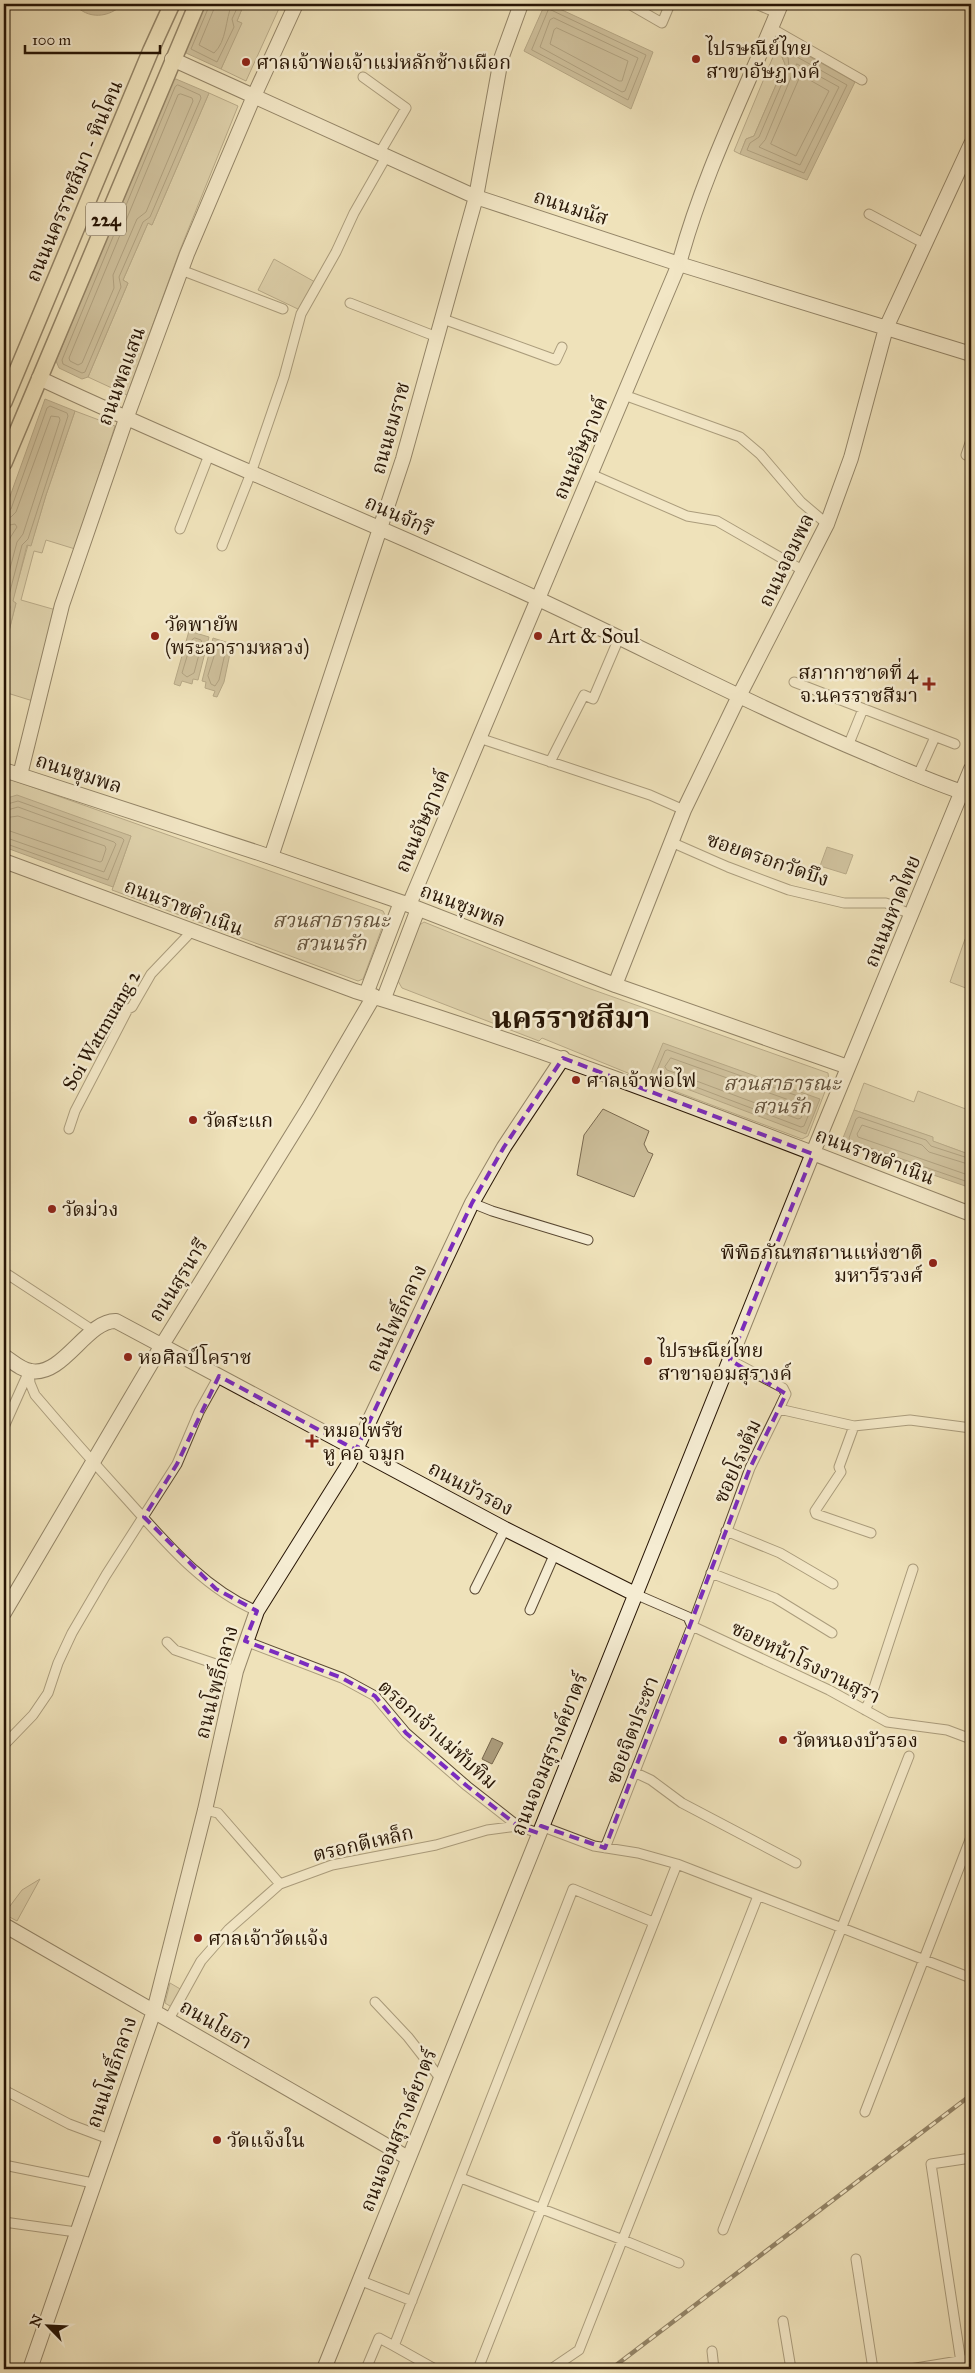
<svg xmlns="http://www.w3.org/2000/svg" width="975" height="2373" font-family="'IM FELL Great Primer','Noto Serif Thai',serif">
<rect width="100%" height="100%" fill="#efe2ba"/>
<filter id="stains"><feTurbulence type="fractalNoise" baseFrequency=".004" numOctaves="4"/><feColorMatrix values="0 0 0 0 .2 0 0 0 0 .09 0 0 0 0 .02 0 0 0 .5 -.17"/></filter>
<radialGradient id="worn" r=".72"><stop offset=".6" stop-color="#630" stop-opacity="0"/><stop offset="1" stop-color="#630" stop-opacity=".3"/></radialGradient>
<path fill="#cdbf9b" stroke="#7a6a50" d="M244 4H281L246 81 221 69 241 23 237 21Z
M780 40 787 44 782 57 785 64 754 136 746 139 740 154 734 151Z
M209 93 238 106 180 250 127 395 88 377 128 283 123 280 148 223 152 225Z
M274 259 315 282 300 310 258 290Z
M75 411 115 426 75 549 46 540 42 553 34 551 21 600 56 610 33 701 4 692V651L16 603 12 602 28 545H31L46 495Z
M4 777 383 911 386 917 363 979 358 981 112 890 131 836 4 799Z
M424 922 585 987 828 1073 829 1081 808 1136 802 1139 645 1080 542 1038 539 1041 402 988 398 981 418 926Z
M965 939 971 941V990L950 982Z
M864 1083 914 1102 918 1091 971 1111V1155L932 1141V1137L854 1110Z
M603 1109 649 1131 644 1144 648 1152 653 1154 634 1197 577 1175 584 1135Z
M40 1879 17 1921 4 1914 22 1890Z
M170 1983 182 1990 173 2008 165 2003Z"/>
<path fill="#ab9c7c" stroke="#76664c" d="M74 4H123C109 18 88 20 74 4Z
M206 4H244L237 21 242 23 221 69 186 53V47Z
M545 4H549L653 52 631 109 524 51Z
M787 44 855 82 807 180 740 154 746 139 754 136 785 64 782 57Z
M176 79 209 93 152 225 148 223 123 280 128 283 88 377 82 379 59 368 56 361 172 80Z
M45 399 75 411 46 495 31 546 27 545 13 601 16 603 4 651V513Z
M189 631 209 637 198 680 193 679 192 684 182 681 180 686 174 684Z
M213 638 232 644 224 682 217 697 213 696 215 691 205 688 206 682 202 681Z
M17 795 131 836 113 887 4 847V799Z
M827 847 853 855 846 874 820 866Z
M663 1043 820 1099 806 1134 650 1075Z
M854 1110 933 1137V1141L971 1155V1188L841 1143Z
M492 1738 503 1743 492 1764 482 1759Z"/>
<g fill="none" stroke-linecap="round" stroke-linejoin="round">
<path stroke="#695840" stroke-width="1" d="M210 4 191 49 217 62 234 27 232 19 239 4
M216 4 199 45 214 53C227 41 225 20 232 4
M549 9 646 55 628 100 532 50Z
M554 18 638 58 625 91 622 92 540 47 550 20Z
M557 28 628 61 622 81H619L550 44 554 30Z
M790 53 847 85 804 173 747 150 750 143 759 137 789 67 788 57Z
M797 64 839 87 800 165 759 147 765 140Z
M801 75 829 91 796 156 771 144Z
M178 85 200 95 201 98 150 217 143 222 119 277 121 287 85 372 82 373 63 364 62 360 175 87Z
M181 94 192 98 193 101 146 212 137 219 113 275 114 288 82 363 78 365 70 361 69 358 178 95Z
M4 512 11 509 47 408 50 406 67 413 68 416 28 539 22 545 8 599 10 607 4 631
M4 519 11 517 16 512 51 416 59 417 60 420 23 534 17 542 4 591
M4 526 15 524 17 527 10 538 4 561
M195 638 201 640 202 643 194 673 187 677 182 673 192 640Z
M218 645 226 649 219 680 215 686 211 684 208 676Z
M4 805 18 801 122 838 124 840 108 880 4 843
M4 811 18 807 114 842 116 844 104 872 4 837
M4 818 18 816 105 846 106 849 102 861 100 862 4 829
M668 1050 812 1101 813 1104 804 1126 801 1127 659 1073 657 1070 665 1051Z
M671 1058 803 1105 805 1107 801 1118 798 1119 667 1070 665 1067Z
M971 1159 931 1146 926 1140 859 1117 856 1119 849 1138 850 1141 971 1183
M971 1165 929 1152 922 1145 862 1125 857 1134 858 1137 971 1176"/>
<defs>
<path id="street" d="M629 4 662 23 670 4
M756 4 777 13
M771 28 862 80
M363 77 406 108 379 154
M869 214 925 244
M181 270 283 309
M350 303 437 337
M443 319 556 360 562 347
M624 395 740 437 760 454 801 502 827 524
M966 455 971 440
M591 474 687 516 717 521 804 571
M180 529 209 455
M222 546 251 473 284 377 301 314 336 252 354 213 386 157
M794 682 955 744
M479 738 650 795 684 810
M848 746 863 709
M550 762 584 695 593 699 619 638
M918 775 935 737
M671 842 728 867 789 890 844 903H886L912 915
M69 1129 75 1111 128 1009 132 1007 151 974 192 931
M472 1203 492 1211 588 1240
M4 1272 94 1331
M730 1360 783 1388 786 1394 779 1409
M29 1371 30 1383 35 1395C64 1429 93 1462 123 1495 162 1538 202 1588 257 1611
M854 1426 839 1467 841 1472 815 1511 816 1514 871 1533
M4 1427 29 1371
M726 1531 780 1553 833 1584
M711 1573 775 1598 832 1633
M475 1589 505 1529
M635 1594 688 1617 692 1626 829 1690 887 1722 947 1730 971 1739
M530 1610 555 1553
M245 1641 342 1678 375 1696 406 1733 467 1786 518 1826
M167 1642 175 1650 236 1671
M865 1710 870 1700 913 1569
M4 1745 33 1715 48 1693 58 1663 72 1633 106 1575 177 1464 199 1412 219 1376
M634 1772 651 1780 682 1803 796 1863
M205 1810 218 1813 280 1884
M541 1826 594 1846 638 1853 677 1864 971 1978
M605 1848 692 1626 750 1468 779 1409 854 1426 910 1420 971 1428
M375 2002 408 2037 440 2078
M169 2019 201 1961 229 1929 280 1884 332 1865 436 1845 487 1830 518 1826 538 1833
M4 2090 69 2124 109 2139
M865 2112 971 1837
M4 2165 93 2183
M461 2178 623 2240 679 2263
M4 2222 76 2232
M723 2230 909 1756
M856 2259 873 2369
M359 2280 412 2301
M783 2321 791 2369
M394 2346 435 2369
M712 2351 714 2369
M366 2369 379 2338 394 2346 573 1889 653 1922
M478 2369 677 1864
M551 2369 579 2350 758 1896
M910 2369 971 2359
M962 2369 931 2164 971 2158"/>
<path id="secondary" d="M172 59 476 197 679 264 971 354
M39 378C203 455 372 522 536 598 648 650 757 708 870 755 903 769 936 784 971 795
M4 770 259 853 401 902 615 985 848 1067
M20 775 62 605 126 419 187 254 254 96 296 4
M271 857 403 459 476 197 501 59 521 4
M4 861 355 991C565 1054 767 1136 971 1214
M409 905 679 264C703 174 746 90 781 4
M615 985 684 810 739 696 827 524 851 458 886 328 971 144
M366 994 401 902
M384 998 418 909
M4 1356C12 1361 21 1370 31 1371 63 1377 87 1320 116 1321L505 1529 635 1594
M4 1613 162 1345 308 1109 374 996
M4 1925 408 2158
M30 2369 154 2011 205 1810 236 1671 257 1611 349 1464 472 1203 504 1147 563 1058
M324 2369 817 1143 971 769"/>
<path id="primary" d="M4 402 151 50 172 4
M4 463 197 4"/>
</defs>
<use href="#street" stroke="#594832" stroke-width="11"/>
<use href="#secondary" stroke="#271505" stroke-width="16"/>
<use href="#primary" stroke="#271505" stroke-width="18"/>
<use href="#street" stroke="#f5ecd2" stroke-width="9"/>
<use href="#secondary" stroke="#f5ecd2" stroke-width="14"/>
<use href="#primary" stroke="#efe2ba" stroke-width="15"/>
<defs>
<path id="rail" d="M611 2369 971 2095"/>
</defs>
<use href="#rail" stroke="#271505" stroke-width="4.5"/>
<use href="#rail" stroke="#f5ecd2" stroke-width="2.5" stroke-dasharray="8" stroke-linecap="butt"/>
</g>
<path d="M0 0H975V2373H0ZM563 1058 813 1154 730 1360 786 1394 750 1468 605 1848 541 1826 538 1833 518 1826 467 1786 406 1733 375 1696 342 1678 245 1641 257 1611 216 1589 144 1517 177 1464 219 1376 356 1450 472 1203 504 1147Z" fill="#efe2ba" fill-opacity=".55" fill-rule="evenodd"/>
<path fill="none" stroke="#7b2cbf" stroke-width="4" stroke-dasharray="10 6" stroke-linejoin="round" d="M563 1058 813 1154 730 1360 786 1394 750 1468 605 1848 541 1826 538 1833 518 1826 467 1786 406 1733 375 1696 342 1678 245 1641 257 1611 216 1589 144 1517 177 1464 219 1376 356 1450 472 1203 504 1147Z"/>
<g fill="#8f2418" stroke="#f5ecd2" stroke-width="2">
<circle cx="696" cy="59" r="5"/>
<circle cx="246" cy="62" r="5"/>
<circle cx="155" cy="636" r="5"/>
<circle cx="538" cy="636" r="5"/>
<path d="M926.5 676.5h5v5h5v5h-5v5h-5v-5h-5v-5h5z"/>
<circle cx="576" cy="1080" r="5"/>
<circle cx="193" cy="1120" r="5"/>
<circle cx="52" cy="1209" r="5"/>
<circle cx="933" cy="1263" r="5"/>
<circle cx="128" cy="1357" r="5"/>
<circle cx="648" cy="1361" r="5"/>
<path d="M309.5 1433.5h5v5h5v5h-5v5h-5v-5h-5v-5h5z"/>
<circle cx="783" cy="1740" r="5"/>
<circle cx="198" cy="1938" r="5"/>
<circle cx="217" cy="2140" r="5"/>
</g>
<g text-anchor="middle" stroke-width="5" stroke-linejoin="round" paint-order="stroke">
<rect fill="#f5ecd2" stroke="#655642" stroke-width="1" x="86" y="202.5" width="40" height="33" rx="4"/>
<g font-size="19" font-weight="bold" fill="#271505">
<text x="106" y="226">224</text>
</g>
<g font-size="20" fill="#271505" stroke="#f5ecd2" text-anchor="start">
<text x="706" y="55">ไปรษณีย์ไทย<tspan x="706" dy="23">สาขาอัษฎางค์</tspan></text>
<text x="256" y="69">ศาลเจ้าพ่อเจ้าแม่หลักช้างเผือก</text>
<text x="165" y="631">วัดพายัพ<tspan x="165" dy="23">(พระอารามหลวง)</tspan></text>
<text x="548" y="643">Art &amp; Soul</text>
<text x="918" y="679" text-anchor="end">สภากาชาดที่ 4<tspan x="918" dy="23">จ.นครราชสีมา</tspan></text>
<text x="586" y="1087">ศาลเจ้าพ่อไฟ</text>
<text x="203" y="1127">วัดสะแก</text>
<text x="62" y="1216">วัดม่วง</text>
<text x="923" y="1259" text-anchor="end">พิพิธภัณฑสถานแห่งชาติ<tspan x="923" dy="23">มหาวีรวงศ์</tspan></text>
<text x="658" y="1357">ไปรษณียไทย<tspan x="658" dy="23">สาขาจอมสุรางค์</tspan></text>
<text x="138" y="1364">หอศิลป์โคราช</text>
<text x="323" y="1437">หมอไพรัช<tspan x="323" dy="23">หู คอ จมูก</tspan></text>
<text x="793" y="1747">วัดหนองบัวรอง</text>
<text x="208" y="1945">ศาลเจ้าวัดแจ้ง</text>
<text x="227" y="2147">วัดแจ้งใน</text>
</g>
<g font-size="20" fill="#271505" stroke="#f5ecd2">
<text transform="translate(74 181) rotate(-67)" y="7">ถนนนครราชสีมา - หินโคน</text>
<text transform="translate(571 207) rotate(18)" y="7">ถนนมนัส</text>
<text transform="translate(121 376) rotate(-70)" y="7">ถนนพลแสน</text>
<text transform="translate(390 428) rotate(-74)" y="7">ถนนยมราช</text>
<text transform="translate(580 448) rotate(-67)" y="7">ถนนอัษฎางค์</text>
<text transform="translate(399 515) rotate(24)" y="7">ถนนจักรี</text>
<text transform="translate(786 560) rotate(-64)" y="7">ถนนจอมพล</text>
<text transform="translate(79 773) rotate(18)" y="7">ถนนชุมพล</text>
<text transform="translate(422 821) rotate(-67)" y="7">ถนนอัษฎางค์</text>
<text transform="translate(768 859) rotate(19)" y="7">ซอยตรอกวัดบึง</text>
<text transform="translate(463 905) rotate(21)" y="7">ถนนชุมพล</text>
<text transform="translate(184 907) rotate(21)" y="7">ถนนราชดำเนิน</text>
<text transform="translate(892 911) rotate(-68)" y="7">ถนนมหาดไทย</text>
<text transform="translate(101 1030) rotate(-60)" y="7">Soi Watmuang 2</text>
<text transform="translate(875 1156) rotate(21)" y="7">ถนนราชดำเนิน</text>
<text transform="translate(178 1280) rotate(-58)" y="7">ถนนสุรนารี</text>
<text transform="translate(396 1318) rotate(-65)" y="7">ถนนโพธิ์กลาง</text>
<text transform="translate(737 1461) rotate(-66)" y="7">ซอยโรงต้ม</text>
<text transform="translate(471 1488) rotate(28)" y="7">ถนนบัวรอง</text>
<text transform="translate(806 1662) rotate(26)" y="7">ซอยหน้าโรงงานสุรา</text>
<text transform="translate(216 1682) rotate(-75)" y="7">ถนนโพธิ์กลาง</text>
<text transform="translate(632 1730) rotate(-69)" y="7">ซอยจิตประชา</text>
<text transform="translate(438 1734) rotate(42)" y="7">ตรอกเจ้าแม่ทับทิม</text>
<text transform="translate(549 1754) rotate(-68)" y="7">ถนนจอมสุรางค์ยาตร์</text>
<text transform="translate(363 1843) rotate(-13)" y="7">ตรอกตีเหล็ก</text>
<text transform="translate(216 2024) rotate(30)" y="7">ถนนโยธา</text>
<text transform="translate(111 2072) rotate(-71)" y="7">ถนนโพธิ์กลาง</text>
<text transform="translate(398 2130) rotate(-68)" y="7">ถนนจอมสุรางค์ยาตร์</text>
</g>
<g font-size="20" font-style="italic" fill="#61503a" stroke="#f5ecd2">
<text x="331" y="927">สวนสาธารณะ<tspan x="331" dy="23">สวนนรัก</tspan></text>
<text x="782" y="1090">สวนสาธารณะ<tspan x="782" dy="23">สวนรัก</tspan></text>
</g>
<g font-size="30" font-weight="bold" fill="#271505" stroke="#f5ecd2">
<text x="571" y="1028">นครราชสีมา</text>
</g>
</g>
<rect width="975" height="2373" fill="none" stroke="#efe2ba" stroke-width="20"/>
<rect x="5" y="5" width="965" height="2363" fill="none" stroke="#271505" stroke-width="2.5"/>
<rect x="10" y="10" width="955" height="2353" fill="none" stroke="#271505"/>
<g transform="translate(48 2326) rotate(294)" stroke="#f5ecd2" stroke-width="4" paint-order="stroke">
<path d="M0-4L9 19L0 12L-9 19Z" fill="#271505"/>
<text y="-8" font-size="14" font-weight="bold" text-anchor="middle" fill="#271505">N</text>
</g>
<path d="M25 45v8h135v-8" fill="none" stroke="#271505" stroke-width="2.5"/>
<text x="32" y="45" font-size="15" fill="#271505" stroke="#f5ecd2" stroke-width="4" paint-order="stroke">100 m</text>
<rect width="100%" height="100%" filter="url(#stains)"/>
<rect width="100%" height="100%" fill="url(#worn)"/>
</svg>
